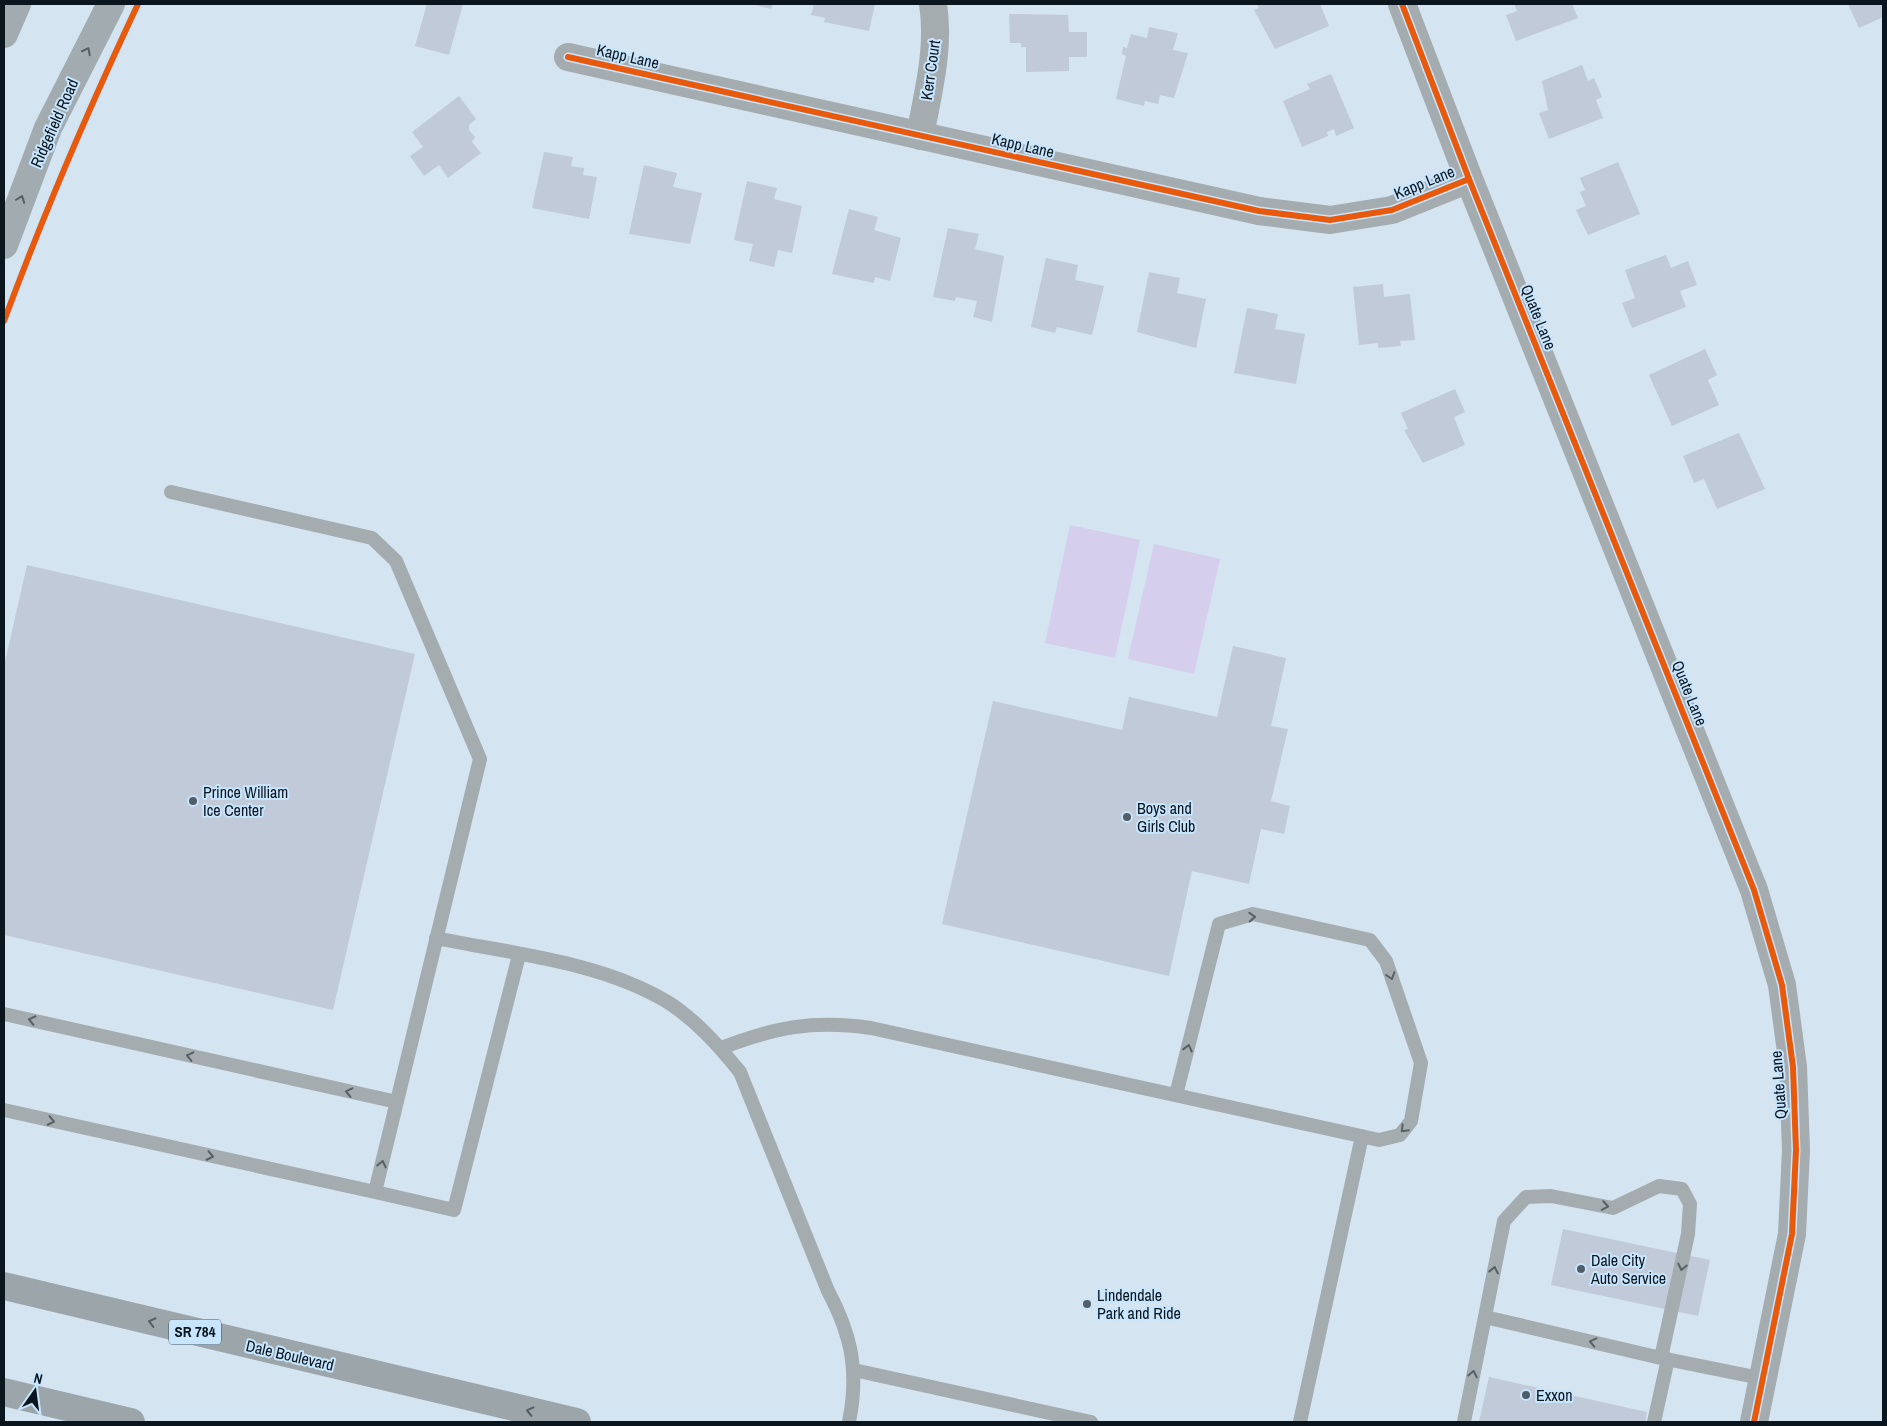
<svg xmlns="http://www.w3.org/2000/svg" width="1887" height="1426" font-family="'Archivo Narrow',sans-serif">
<rect width="100%" height="100%" fill="#d4e4f0"/>
<path fill="#d5ceec" d="M1070 525 1140 540 1115 658 1045 643Z
M1154 544 1220 559 1194 674 1128 659Z"/>
<path fill="#c1cad8" d="M427 4H463L449 55 415 46Z
M751 4H773L771 9Z
M814 4H875L869 31 824 22 825 18 811 15Z
M1257 4H1320L1329 26 1275 49 1254 10 1259 8Z
M1514 4H1572L1578 18 1516 41 1506 15 1517 11Z
M1848 4H1883V17L1859 28Z
M1009 14 1068 15 1069 32H1087V57H1069V71L1026 72V47H1021V43H1010Z
M1149 27 1178 33 1173 50 1188 53 1174 98 1160 95 1158 104 1145 101 1144 106 1116 99 1126 56 1122 54 1123 47 1127 48 1131 34 1147 38Z
M1582 65 1588 81 1594 78 1602 97 1596 100 1603 118 1549 139 1539 113 1548 110 1542 81Z
M1331 74 1354 128 1336 136 1334 129 1327 132 1328 136 1302 147 1283 101 1310 89 1307 84Z
M459 96 476 119 469 125V130L475 137 472 142 481 153 448 178 439 165 424 176 410 156 423 147 412 132Z
M544 152 573 157 571 166 584 168 583 175 597 177 589 219 532 208Z
M1618 162 1640 214 1588 235 1576 210 1586 206 1580 192 1585 190 1580 178Z
M644 165 677 173 673 187 702 193 690 244 629 234Z
M747 181 777 188 774 199 802 206 792 253 778 250 774 267 749 261 753 244 734 240Z
M849 209 878 217 874 230 901 238 890 281 875 277 874 283 832 274Z
M948 228 979 234 975 249 1004 256 992 322 973 317 977 301 956 297 955 301 933 297Z
M1666 255 1671 268 1688 261 1697 285 1680 291 1686 307 1632 328 1622 303 1635 298 1625 270Z
M1046 258 1078 265 1075 280 1104 286 1092 335 1057 327 1055 333 1031 327Z
M1149 272 1180 278 1177 293 1206 299 1196 348 1137 332Z
M1383 284 1384 297 1410 294 1415 340 1400 341 1401 346 1378 348V343L1359 345 1353 287Z
M1247 308 1278 314 1275 329 1305 334 1296 384 1234 373Z
M1705 349 1717 375 1708 380 1719 405 1672 426 1649 375Z
M1455 389 1465 412 1454 417 1465 445 1423 463 1404 430 1408 429 1401 413Z
M1739 433 1765 489 1717 509 1704 479 1694 483 1683 456Z
M27 565 415 654 333 1010 4 935V666Z
M1233 646 1286 658 1271 726 1288 729 1271 801 1290 806 1284 834 1261 829 1249 884 1192 871 1169 976 942 924 993 701 1122 730 1129 697 1217 717Z
M1563 1229 1710 1260 1698 1316 1551 1285Z
M1489 1377 1647 1412 1645 1422H1479Z"/>
<g fill="none" stroke-linecap="round" stroke-linejoin="round">
<path stroke="#a4acaf" stroke-width="14" d="M436 938C513 954 598 961 666 1001 695 1019 718 1045 740 1072L828 1291C852 1336 859 1372 849 1422
M4 1014 397 1102
M721 1048C776 1027 812 1020 871 1028L1379 1140 1400 1135 1411 1121 1421 1063 1386 961 1370 940 1253 914 1219 924 1176 1095
M4 1110 375 1192 480 759 396 561 372 538 171 492
M375 1192 454 1210 519 955
M1661 1358 1765 1379
M854 1370 1091 1422
M1300 1422 1362 1136
M1464 1422 1504 1221 1526 1197 1551 1196 1613 1208 1659 1186 1682 1189 1690 1204 1688 1234 1661 1358 1485 1317
M1654 1422 1668 1359"/>
<path stroke="#a4acaf" stroke-width="28" d="M1402 4 1469 179 1754 890 1782 985 1793 1067 1796 1150 1792 1234 1754 1422
M568 57 1259 211 1330 220 1392 210 1469 179
M920 136C928 92 940 48 933 4"/>
<path stroke="#a2acb0" stroke-width="28" d="M4 34 17 4
M4 245 48 128 111 4"/>
<path stroke="#9ba5aa" stroke-width="28" d="M4 1286 577 1422
M4 1392 131 1422"/>
<defs>
<path id="cycleway" d="M1402 4 1469 179 1754 890 1782 985 1793 1067 1796 1150 1792 1234 1754 1422
M568 57 1259 211 1330 220 1392 210 1469 179
M4 321C44 213 89 108 138 4"/>
</defs>
<use href="#cycleway" stroke="#c7e5fd" stroke-width="9"/>
<use href="#cycleway" stroke="#e8590c" stroke-width="6"/>
</g>
<defs><path id="oneway-chevron" d="M-2-3.5L2.5 0L-2 3.5" fill="none" stroke-width="1.6" stroke-linecap="round" stroke-linejoin="round" transform="scale(1.25)"/></defs>
<g stroke="#566067">
<use href="#oneway-chevron" transform="translate(87 51) rotate(-63)"/>
<use href="#oneway-chevron" transform="translate(21 199) rotate(-69)"/>
</g>
<g stroke="#576066">
<use href="#oneway-chevron" transform="translate(1252 917) rotate(-3)"/>
<use href="#oneway-chevron" transform="translate(1391 976) rotate(72)"/>
<use href="#oneway-chevron" transform="translate(32 1020) rotate(-167)"/>
<use href="#oneway-chevron" transform="translate(1188 1048) rotate(-76)"/>
<use href="#oneway-chevron" transform="translate(190 1056) rotate(-167)"/>
<use href="#oneway-chevron" transform="translate(349 1092) rotate(-167)"/>
<use href="#oneway-chevron" transform="translate(51 1121) rotate(12)"/>
<use href="#oneway-chevron" transform="translate(1404 1129) rotate(134)"/>
<use href="#oneway-chevron" transform="translate(210 1156) rotate(12)"/>
<use href="#oneway-chevron" transform="translate(382 1164) rotate(-77)"/>
<use href="#oneway-chevron" transform="translate(1605 1206) rotate(10)"/>
<use href="#oneway-chevron" transform="translate(1682 1267) rotate(103)"/>
<use href="#oneway-chevron" transform="translate(1494 1270) rotate(-79)"/>
<use href="#oneway-chevron" transform="translate(1593 1342) rotate(-167)"/>
<use href="#oneway-chevron" transform="translate(1473 1374) rotate(-79)"/>
</g>
<g stroke="#525d64">
<use href="#oneway-chevron" transform="translate(152 1322) rotate(-166)"/>
<use href="#oneway-chevron" transform="translate(530 1411) rotate(-167)"/>
</g>
<g fill="#515d68" stroke="#c7e5fd" stroke-width="2">
<circle cx="193" cy="801" r="5"/>
<circle cx="1127" cy="817" r="5"/>
<circle cx="1581" cy="1269" r="5"/>
<circle cx="1087" cy="1304" r="5"/>
<circle cx="1526" cy="1395" r="5"/>
</g>
<g text-anchor="middle" stroke-width="4" stroke-linejoin="round" paint-order="stroke">
<rect fill="#c7e5fd" stroke="#435361" stroke-width="1" x="169" y="1319.5" width="52" height="25" rx="4"/>
<g font-size="15" font-weight="bold" fill="#0a151e">
<text x="195" y="1337">SR 784</text>
</g>
<g font-size="16" fill="#0a151e" stroke="#c7e5fd">
<text transform="translate(628 56) rotate(13)" y="6">Kapp Lane</text>
<text transform="translate(930 70) rotate(-82)" y="6">Kerr Court</text>
<text transform="translate(54 123) rotate(-66)" y="6">Ridgefield Road</text>
<text transform="translate(1023 145) rotate(13)" y="6">Kapp Lane</text>
<text transform="translate(1424 182) rotate(-22)" y="6">Kapp Lane</text>
<text transform="translate(1539 317) rotate(68)" y="6">Quate Lane</text>
<text transform="translate(1690 693) rotate(68)" y="6">Quate Lane</text>
<text transform="translate(1778 1085) rotate(-94)" y="6">Quate Lane</text>
<text transform="translate(290 1355) rotate(13)" y="6">Dale Boulevard</text>
</g>
<g font-size="16" fill="#0a151e" stroke="#c7e5fd" text-anchor="start">
<text x="203" y="798">Prince William<tspan x="203" dy="18">Ice Center</tspan></text>
<text x="1137" y="814">Boys and<tspan x="1137" dy="18">Girls Club</tspan></text>
<text x="1591" y="1266">Dale City<tspan x="1591" dy="18">Auto Service</tspan></text>
<text x="1097" y="1301">Lindendale<tspan x="1097" dy="18">Park and Ride</tspan></text>
<text x="1536" y="1401">Exxon</text>
</g>
</g>
<rect width="1887" height="1426" fill="none" stroke="#0a151e" stroke-width="10"/>
<g transform="translate(35 1391) rotate(14)" stroke="#c7e5fd" stroke-width="4" paint-order="stroke">
<path d="M0-4L9 19L0 12L-9 19Z" fill="#0a151e"/>
<text y="-8" font-size="14" font-weight="bold" text-anchor="middle" fill="#0a151e">N</text>
</g>
</svg>
